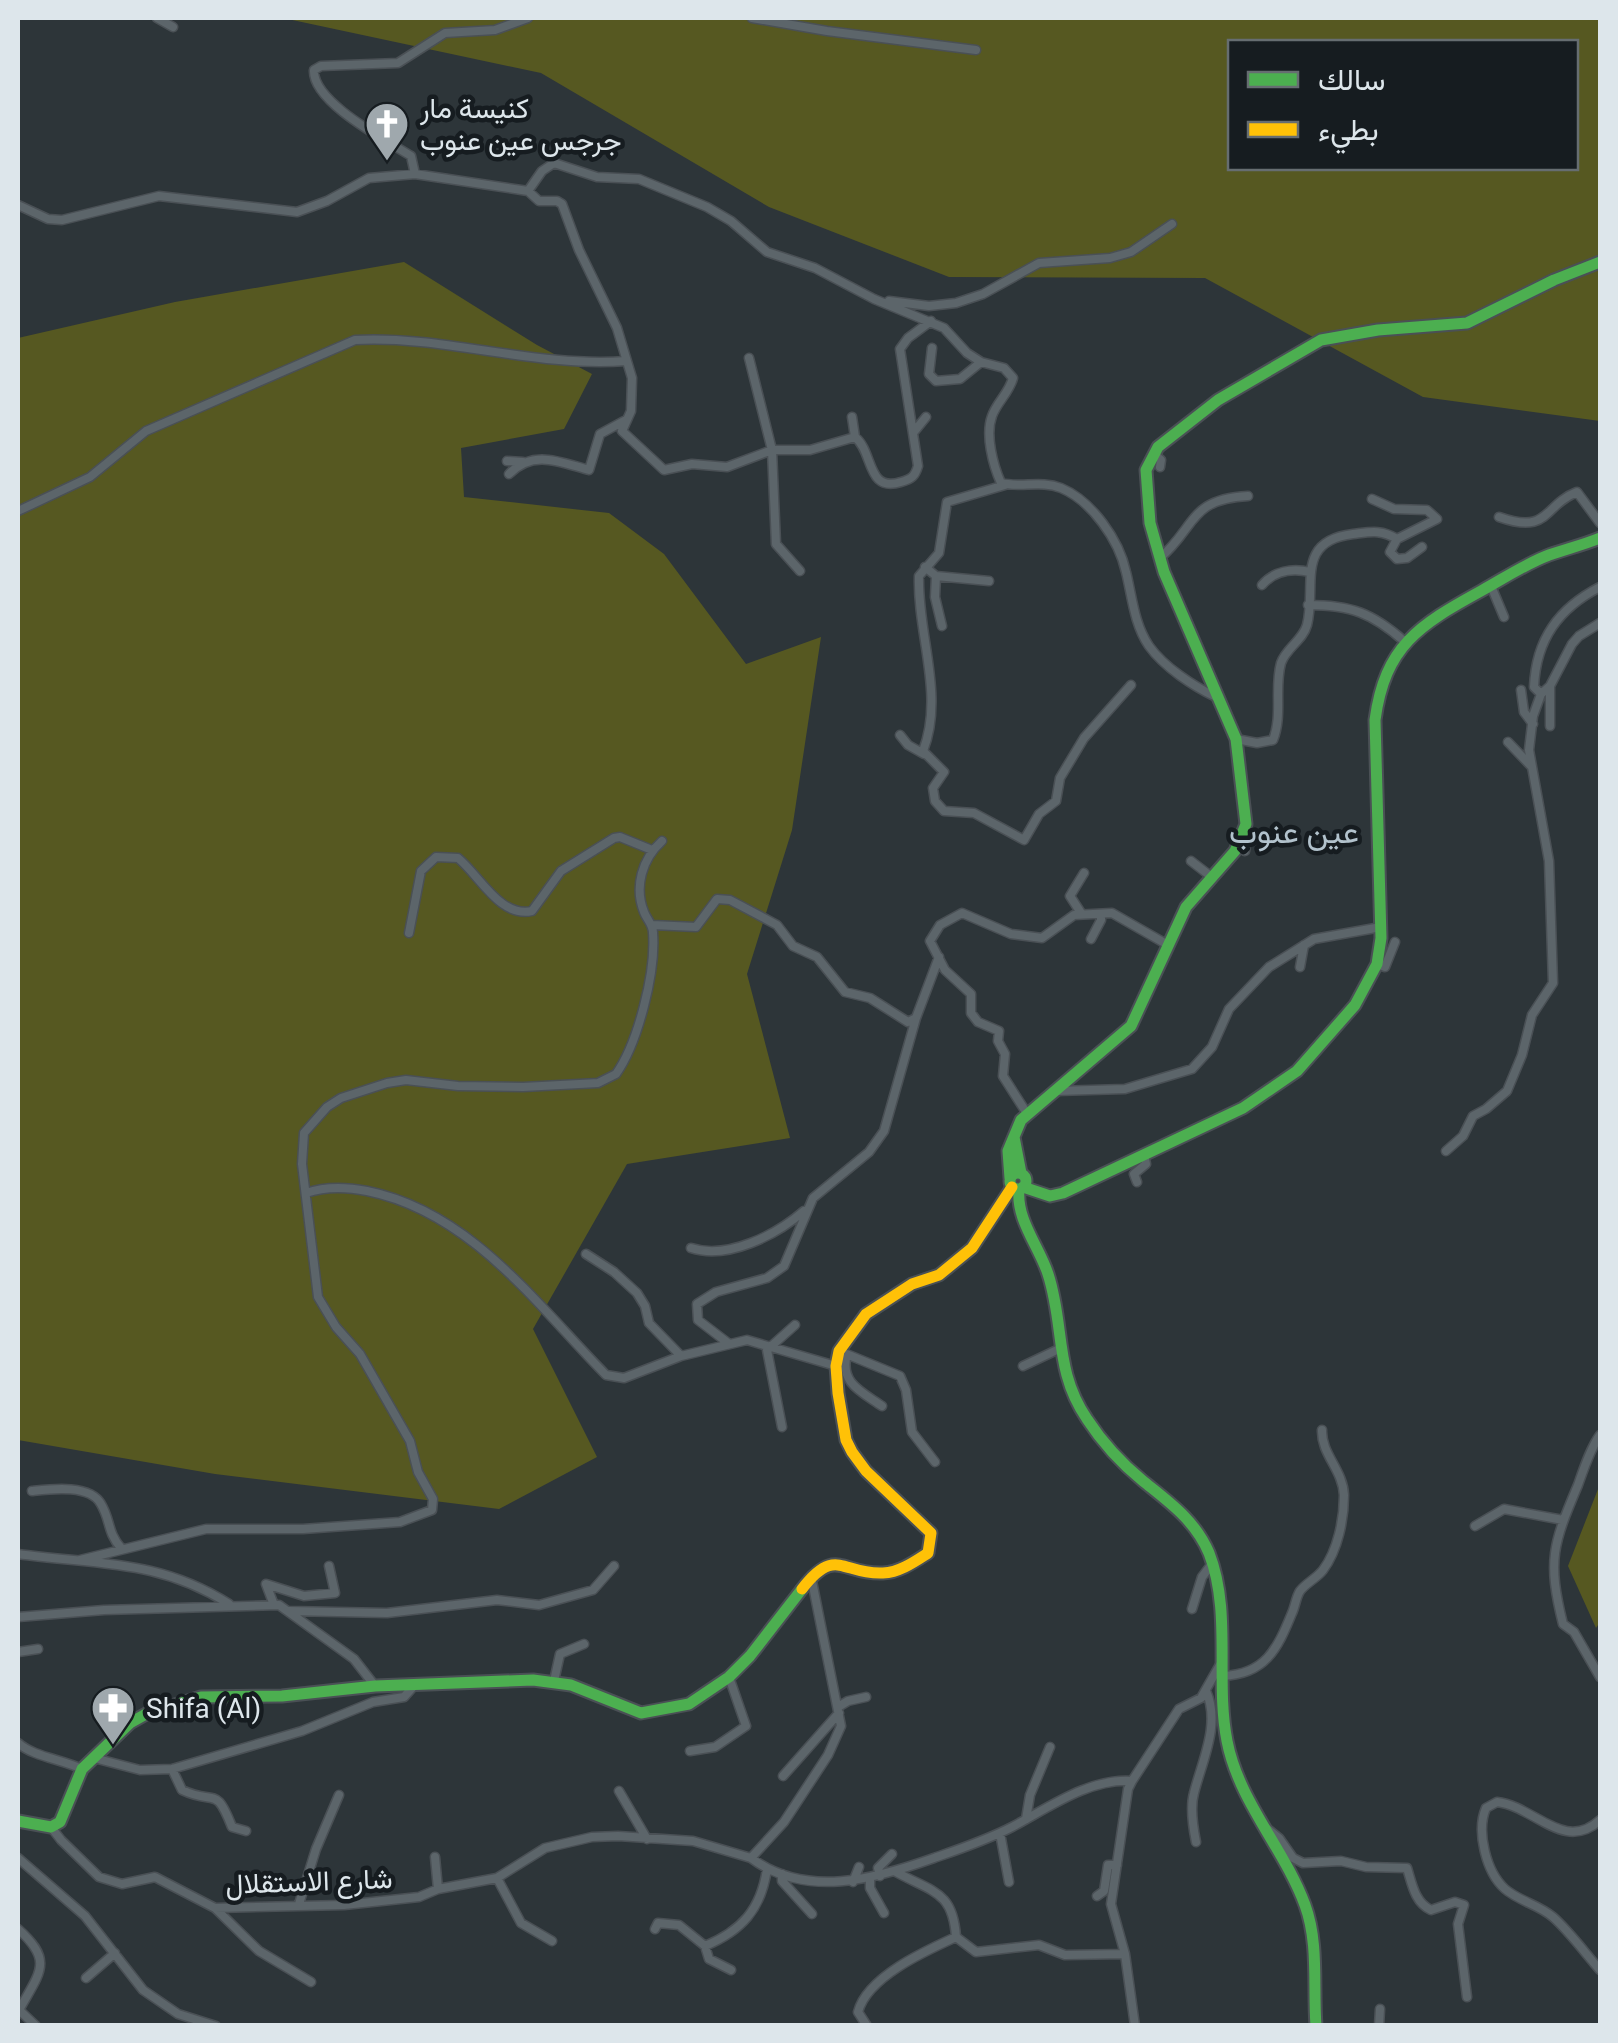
<svg xmlns="http://www.w3.org/2000/svg" width="1618" height="2043" font-family="Roboto,Vazirmatn,sans-serif">
<rect width="100%" height="100%" fill="#2d3539"/>
<path fill="#565821" fill-rule="evenodd" d="M283 18H1600V421L1423 397 1205 278 949 277 769 207 541 73ZM1230 42H1576V168H1230Z
M404 262 537 345 592 374 564 429 461 448 464 497 609 513 664 554 746 664 821 637 792 830 747 974 790 1138 627 1164 533 1329 597 1457 499 1509 215 1474 18 1440V338L175 302Z
M1600 1484V1622L1596 1628 1568 1566Z"/>
<g fill="none" stroke-linecap="round" stroke-linejoin="round">
<defs>
<path id="street" d="M157 18 173 27
M752 18 827 31 976 50
M415 174 411 156C386 140 312 102 314 70L321 66 398 63 445 33 495 30 528 18
M528 191 539 201H557L562 204 579 250 617 328 632 378 631 411 622 431 664 470 692 464 727 467 772 450H810L855 437C874 452 866 493 901 482 912 479 915 476 918 466L900 349 908 338 931 321
M18 205 48 219 62 220 159 196 297 212 327 201 369 178 415 174 528 191 542 171 554 163 597 177 639 179 707 207 731 221 767 252 815 268 874 299 944 328 967 353 981 362 1004 368 1013 378C1009 393 997 402 992 416 985 435 993 465 1001 483 1021 488 1041 480 1061 488 1092 501 1119 540 1126 572 1132 596 1134 624 1149 646 1164 667 1193 686 1216 697
M889 301 929 306 956 303 983 294 1039 263 1110 258 1131 252 1172 224
M932 348 929 374 936 381 960 379 981 362
M749 358 772 450 776 544 800 571
M852 417 855 437
M913 433 926 417
M1154 454 1161 460 1160 467
M507 461 523 462
M509 474C533 449 560 462 589 470L600 434 624 421
M1005 485 947 502 939 553 919 576C917 634 945 695 923 751L944 772 933 788 935 801 944 811 974 813 1024 840 1039 814 1056 801 1060 778 1084 738 1131 685
M18 511 90 477 146 431 355 340C445 335 535 368 626 361
M1499 517C1550 535 1543 505 1577 492L1600 523
M1397 539 1390 552 1397 559 1407 558 1422 547
M1160 558C1196 527 1189 499 1248 496
M925 567 936 576 935 597 942 626
M936 576 989 581
M1262 585C1274 571 1292 568 1310 572
M1491 586 1504 617
M1308 605C1351 605 1372 613 1404 641
M1521 690 1524 712 1533 724
M1541 694 1534 687C1536 639 1559 608 1600 587
M1550 726V686
M900 735 908 745 924 754
M1236 739 1257 743 1273 740C1283 715 1274 688 1281 663 1286 648 1303 640 1307 625 1317 586 1294 541 1353 534 1370 532 1381 529 1397 539L1437 519 1427 510 1394 509 1372 499
M1508 742 1531 766
M1242 838 1246 843 1245 851
M1191 861 1213 878
M1081 913 1070 896 1084 873
M652 925 696 927 717 899 730 900 777 925 793 946 817 957 845 992 870 998 908 1022 916 1018 939 957
M409 933 421 871 436 857 458 858C480 876 500 918 532 911L561 871 614 838 620 837 652 850
M1091 939 1101 920V915
M1377 964 1385 967 1395 942
M1300 967 1304 945
M1056 1091 1125 1089 1192 1069 1212 1047 1229 1009 1269 967 1314 939 1381 927
M1026 1112 1003 1076 1005 1054 998 1041 999 1031 978 1022 971 1013V994L945 970 930 941 940 925 962 913 1011 934 1042 938 1074 915 1112 913 1168 945
M1446 1151 1463 1136 1473 1116 1486 1109 1507 1091 1522 1055 1532 1015 1553 983 1549 861 1529 750 1533 716 1541 694 1550 686 1572 644 1579 636 1600 623
M1137 1182 1134 1174 1146 1164 1144 1154
M306 1193C326 1186 347 1187 367 1191 471 1212 536 1304 606 1375L624 1378 681 1356 747 1340 836 1366
M691 1248C728 1260 776 1235 804 1211
M586 1254 614 1272 637 1293 645 1306 649 1323 681 1356
M728 1343 698 1320 697 1304 716 1292 767 1278 784 1266 813 1198 869 1152 884 1131 916 1018
M839 1351 900 1376 906 1390 912 1432 935 1462
M847 1354C839 1383 862 1392 882 1406
M1023 1366 1059 1349
M782 1427 767 1350 795 1325
M1600 1435C1591 1447 1584 1468 1578 1485 1553 1544 1547 1560 1563 1624L1574 1632 1600 1677
M32 1491C51 1489 90 1484 101 1504 111 1521 107 1532 121 1548
M1475 1526 1504 1509 1563 1520
M18 1554C97 1565 158 1559 229 1604
M80 1560 206 1529H303L400 1522 432 1510 433 1499 418 1472 410 1441 360 1354 336 1327 318 1297 302 1164 304 1133 327 1107 341 1098 387 1083 406 1080 458 1086 523 1087 598 1083 616 1074C638 1043 656 972 653 933 653 924 647 920 644 912 634 887 642 859 662 841
M274 1605 266 1584 304 1596 335 1593 329 1566
M1192 1609 1202 1577 1211 1565
M289 1611 387 1613 497 1600 539 1605 593 1590 614 1566
M18 1617 104 1610 279 1605 354 1659 375 1686
M18 1652 38 1649
M1223 1676C1265 1674 1277 1650 1292 1613 1295 1607 1296 1597 1300 1591 1306 1583 1317 1578 1323 1570 1338 1550 1344 1519 1344 1495 1343 1470 1321 1454 1322 1430
M554 1681 560 1654 584 1644
M838 1707 848 1701 866 1697
M18 1743C34 1757 61 1759 82 1769
M690 1751 715 1747 746 1726 729 1677
M94 1758 140 1770 172 1769 302 1731 373 1702 404 1697 412 1688
M172 1769 182 1790C216 1806 215 1784 232 1827L246 1831
M783 1776 839 1713
M1132 1781 1128 1789 1111 1904 1125 1954 1135 2026
M619 1791 647 1839
M1026 1819 1030 1795 1050 1747
M1600 1820C1564 1853 1534 1806 1497 1802L1486 1808C1476 1831 1486 1872 1505 1889 1519 1901 1539 1905 1553 1917 1570 1932 1585 1953 1600 1970
M1264 1826 1279 1838 1293 1858 1303 1863 1341 1861 1366 1867 1407 1868C1412 1884 1415 1903 1431 1910L1455 1902 1464 1905 1458 1924 1467 1997
M51 1827 61 1840 99 1877 122 1884 155 1877 215 1908 344 1905 419 1897 438 1889 497 1878 545 1848 592 1837 618 1836 693 1841 751 1858 784 1822 828 1755 841 1726 811 1576
M1000 1833 1009 1882
M1196 1842C1193 1827 1190 1807 1194 1793 1202 1761 1221 1724 1206 1691
M435 1857 438 1889
M18 1858 85 1916 143 1990 178 2014 216 2026
M751 1858C806 1899 875 1879 934 1858 960 1849 987 1840 1012 1827 1048 1808 1089 1778 1132 1781L1179 1709 1201 1698 1221 1663
M896 1872C932 1892 953 1891 956 1937L976 1952 1039 1945 1065 1955 1125 1954
M782 1874V1881L812 1914
M880 1876 878 1868 892 1854
M497 1878 521 1923 552 1941
M870 1879V1888L884 1913
M853 1882 859 1867
M1097 1896 1104 1891 1108 1865H1117
M299 1904 316 1849 339 1795
M215 1908 259 1951 311 1982
M18 1929C54 1961 40 1972 19 2010
M655 1929 658 1923 679 1925 705 1946C741 1931 761 1910 767 1869
M705 1946 709 1959 731 1970
M86 1978 115 1953
M18 2009 36 2026
M867 2026 858 2012C867 1977 925 1951 956 1937
M1379 2026 1380 2009"/>
<path id="fast" d="M1014 1137 1021 1173
M1010 1181a8 8 0 1 1 16 0a8 8 0 1 1-16 0Z
M1010 1178 1008 1151 1021 1120 1131 1026 1186 907 1235 851 1246 824 1236 739 1164 572 1150 523 1146 470 1158 447 1218 400 1321 340 1378 330 1467 323 1554 280 1600 262
M1023 1187 1050 1196 1063 1193 1243 1108 1297 1071 1355 1005 1377 964 1381 938 1375 720C1385 646 1419 625 1481 591 1503 579 1525 564 1549 555 1566 549 1583 545 1600 538
M1019 1189C1016 1220 1039 1246 1048 1274 1065 1326 1054 1371 1087 1419 1102 1442 1121 1463 1143 1481 1169 1502 1195 1520 1209 1553 1232 1612 1215 1680 1227 1741 1239 1802 1284 1848 1305 1905 1319 1943 1313 1986 1316 2026
M18 1821 51 1827 60 1822 82 1769 130 1723 146 1714 201 1697 282 1696 375 1686 533 1680 571 1685 641 1713 689 1704 729 1677 750 1656 802 1589"/>
<path id="slow" d="M802 1589C836 1545 842 1575 883 1573 900 1572 914 1562 928 1553L931 1533 866 1471 852 1452 846 1440 838 1393 836 1366 839 1351 866 1314 912 1284 939 1275 972 1248 1012 1187"/>
</defs>
<use href="#street" stroke="#4a5055" stroke-width="11"/>
<use href="#fast" stroke="#4a5055" stroke-width="15"/>
<use href="#slow" stroke="#4a5055" stroke-width="15"/>
<use href="#street" stroke="#5c656a" stroke-width="8"/>
<use href="#fast" stroke="#4caf50" stroke-width="11"/>
<use href="#slow" stroke="#ffc107" stroke-width="11"/>
</g>
<defs>
<symbol id="church-pin" viewBox="-11 -11 22 30"><path d="M0 17L-7.5 6A9.5 9.5 0 1 1 7.5 6Z" fill="#9fa8ad" stroke="#161c20"/><path d="M-1.2-6h2.4v3.5h3.3v2.4h-3.3V6h-2.4V-.1h-3.3v-2.4h3.3Z" fill="#fff"/></symbol>
<symbol id="pharmacy-pin" viewBox="-11 -11 22 30"><path d="M0 17L-7.5 6A9.5 9.5 0 1 1 7.5 6Z" fill="#9fa8ad" stroke="#161c20"/><path d="M-2-6h4v4h4v4h-4v4h-4v-4h-4v-4h4Z" fill="#fff"/></symbol>
</defs>
<g fill-rule="evenodd">
<use href="#church-pin" x="362" y="99" width="50" height="68"/>
<use href="#pharmacy-pin" x="88" y="1683" width="50" height="68"/>
</g>
<g text-anchor="middle" stroke-width="9" stroke-linejoin="round" paint-order="stroke">
<g font-size="28" fill="#dde6eb" stroke="#161c20" text-anchor="start">
<text x="420" y="118">كنيسة مار<tspan x="420" dy="32">جرجس عين عنوب</tspan></text>
<text x="146" y="1718">Shifa (Al)</text>
</g>
<g font-size="28" fill="#dde6eb" stroke="#161c20">
<text transform="translate(309 1881) rotate(-2)" y="10">شارع الاستقلال</text>
</g>
<g font-size="32" fill="#b2c2cc" stroke="#161c20">
<text x="1294" y="843">عين عنوب</text>
</g>
</g>
<rect width="1618" height="2043" fill="none" stroke="#dde6eb" stroke-width="40"/>
<rect x="1228" y="40" width="350" height="130" fill="#161c20" stroke="#666d71" stroke-width="2.5"/>
<rect x="1248" y="72" width="50" height="15" fill="#4caf50" stroke="#666d71" stroke-width="2.5"/>
<text x="1318" y="90" font-size="30" fill="#dde6eb">سالك</text>
<rect x="1248" y="122" width="50" height="15" fill="#ffc107" stroke="#666d71" stroke-width="2.5"/>
<text x="1318" y="140" font-size="30" fill="#dde6eb">بطيء</text>
</svg>
